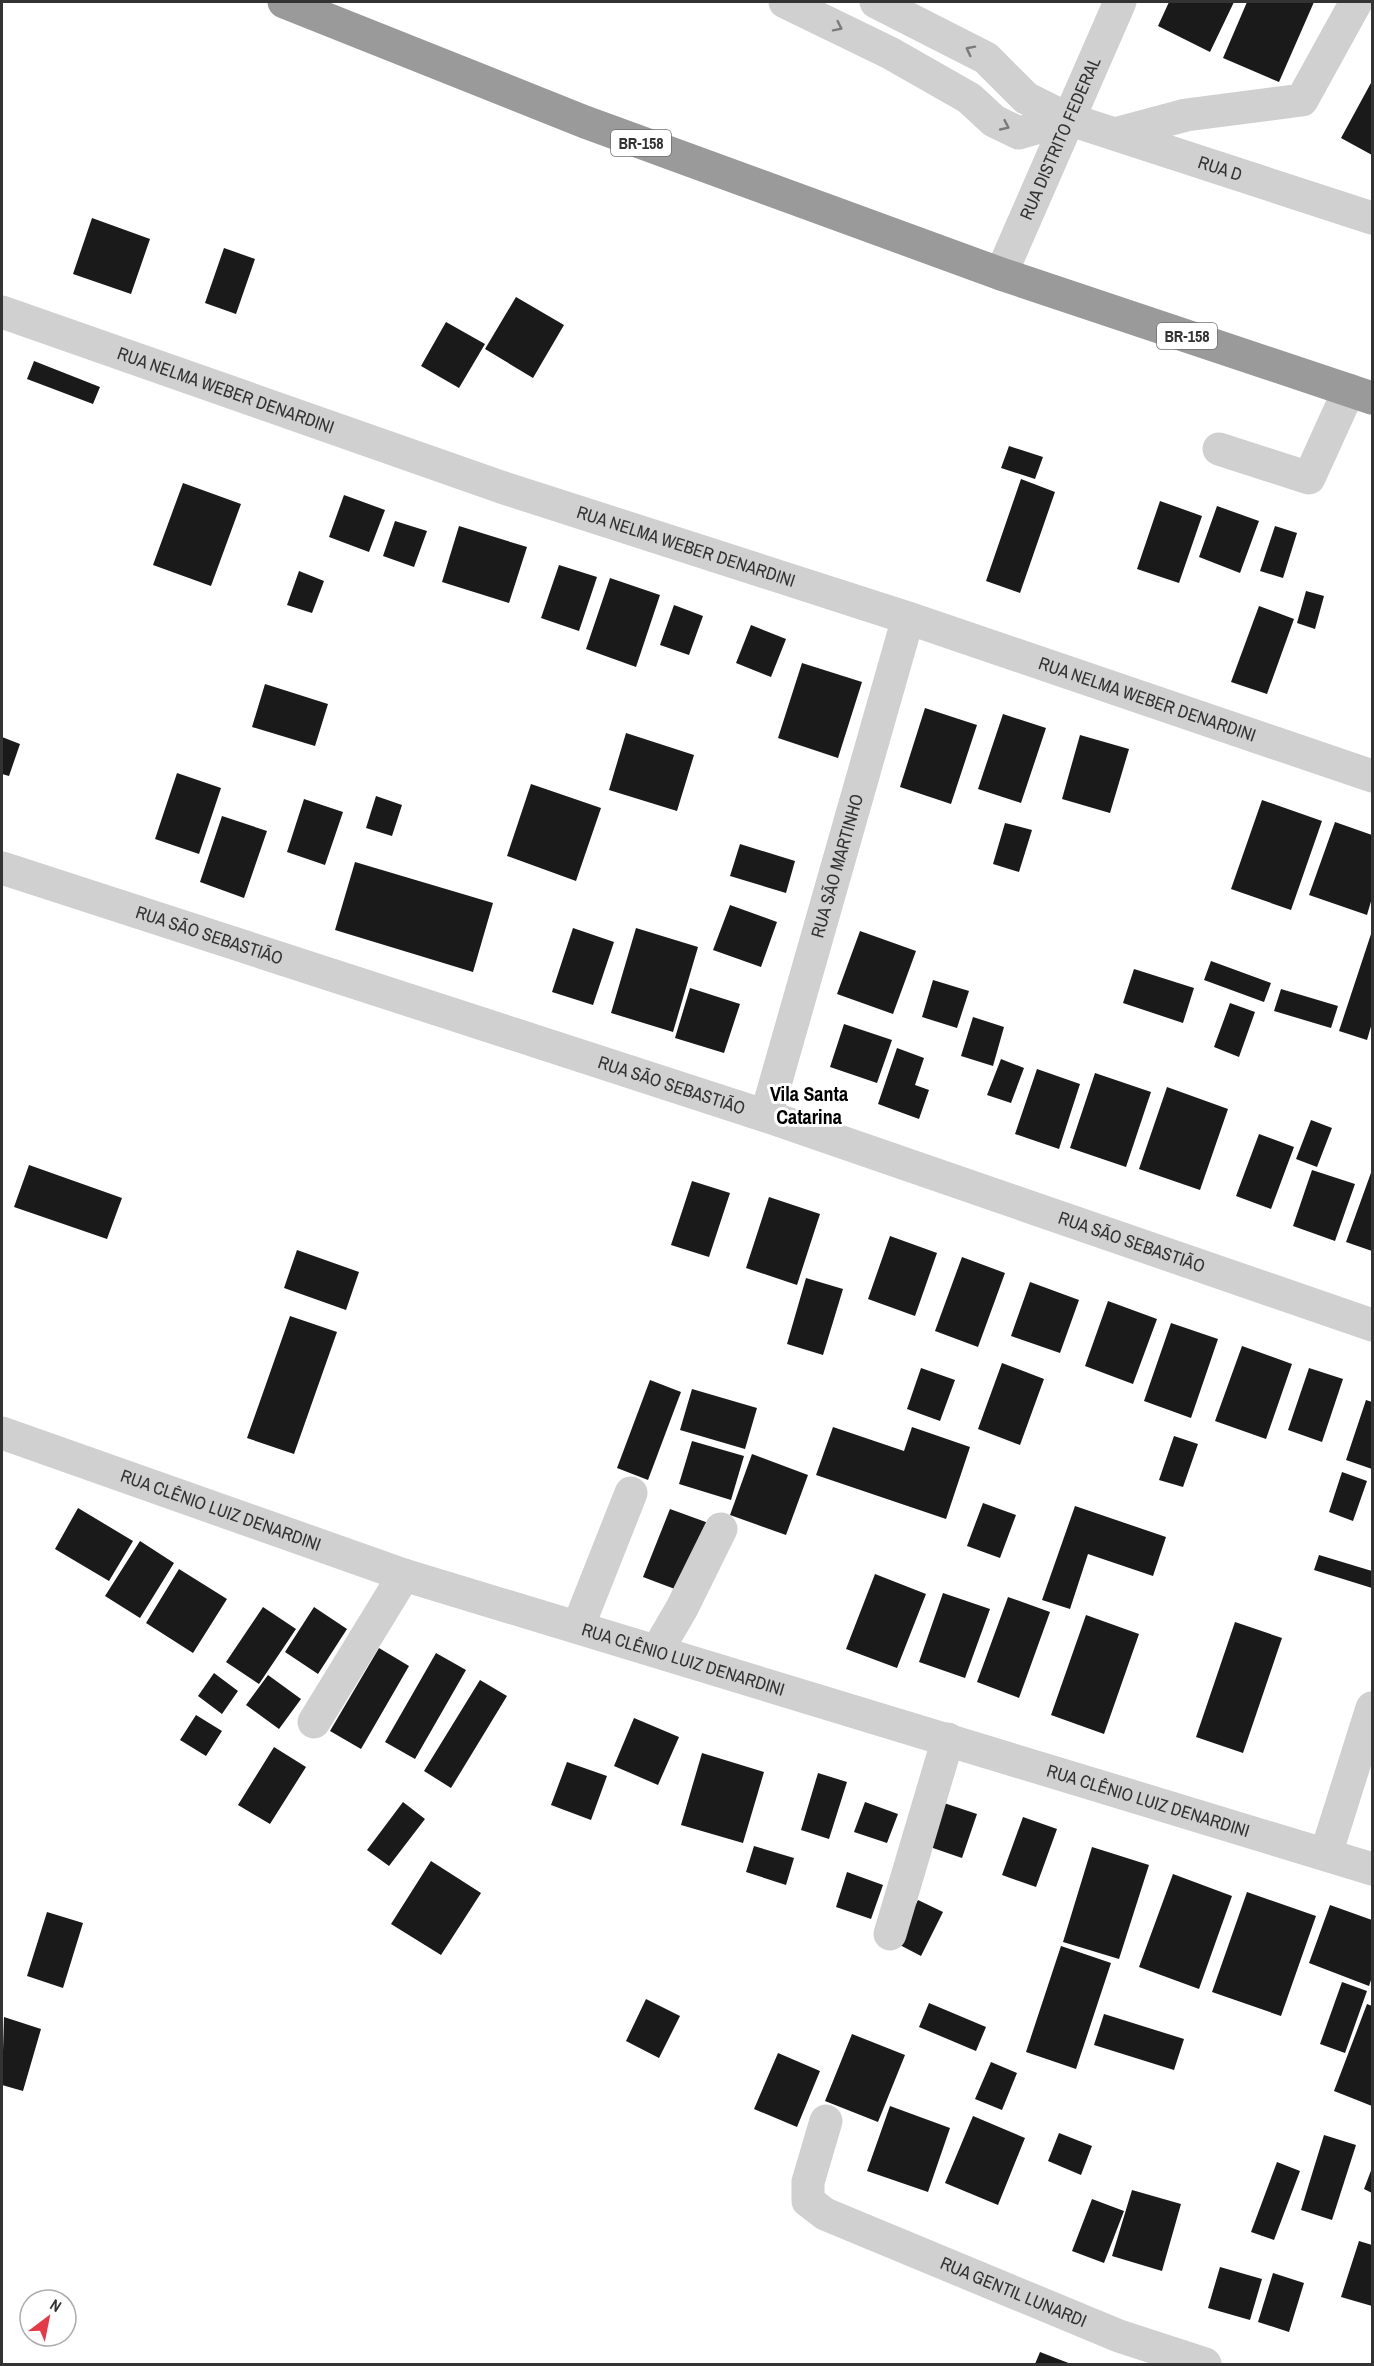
<svg xmlns="http://www.w3.org/2000/svg" width="1374" height="2366" font-family="'Archivo Narrow',sans-serif">
<rect width="100%" height="100%" fill="#fff"/>
<path fill="#1a1a1a" d="M1169 2H1234L1210 52 1158 26Z
M1247 2H1314L1279 82 1223 58Z
M1372 81V155L1341 138Z
M92 218 150 239 131 294 73 274Z
M224 248 255 259 236 314 205 303Z
M516 297 564 325 533 378 485 349Z
M446 322 485 344 459 388 421 366Z
M34 361 100 387 93 404 27 379Z
M1009 446 1043 457 1035 479 1001 468Z
M1021 479 1055 492 1020 593 986 581Z
M183 483 241 504 211 586 153 565Z
M344 495 385 510 369 552 329 537Z
M1160 501 1202 516 1179 583 1137 569Z
M1217 506 1259 521 1240 573 1199 557Z
M395 521 427 531 414 567 383 556Z
M459 526 527 547 509 603 442 582Z
M1275 526 1297 533 1283 578 1260 571Z
M559 565 597 577 579 631 541 618Z
M299 571 324 581 312 613 287 605Z
M610 578 660 595 636 667 586 649Z
M1306 591 1324 596 1315 629 1297 623Z
M674 605 703 616 689 655 660 645Z
M1259 606 1294 619 1267 694 1231 682Z
M751 625 786 639 771 677 736 663Z
M802 663 862 682 838 758 778 738Z
M265 684 328 704 315 746 252 727Z
M925 708 977 725 951 804 900 787Z
M1003 714 1046 728 1021 803 978 789Z
M626 733 694 755 677 811 609 790Z
M1080 735 1129 749 1110 813 1062 799Z
M2 737 20 744 9 776 2 774Z
M177 773 221 788 199 854 155 839Z
M531 784 601 808 576 881 507 856Z
M376 796 402 805 392 836 366 828Z
M304 799 343 812 325 865 287 852Z
M1262 800 1322 821 1291 910 1231 889Z
M222 816 267 831 244 898 200 882Z
M1335 822 1372 835V898L1367 915 1309 895Z
M1005 823 1032 830 1019 872 993 864Z
M740 844 795 861 786 893 730 876Z
M355 862 493 903 473 972 335 930Z
M730 905 777 922 761 967 713 950Z
M573 928 614 942 593 1005 552 992Z
M636 928 698 947 673 1032 611 1013Z
M860 931 916 951 893 1014 837 994Z
M1372 931V1023L1367 1040 1339 1031Z
M1211 961 1271 983 1264 1002 1204 980Z
M1134 969 1194 988 1183 1023 1123 1003Z
M933 980 969 991 957 1028 922 1017Z
M690 988 740 1004 724 1053 675 1038Z
M1281 989 1338 1006 1331 1028 1274 1011Z
M1230 1003 1255 1012 1239 1057 1214 1047Z
M973 1017 1004 1027 993 1066 961 1056Z
M844 1024 892 1040 877 1083 830 1067Z
M897 1048 924 1058 915 1085 929 1090 919 1119 878 1104Z
M1001 1059 1024 1068 1011 1103 987 1095Z
M1037 1069 1080 1084 1059 1149 1015 1134Z
M1095 1073 1151 1092 1126 1167 1070 1148Z
M1167 1087 1228 1109 1200 1190 1139 1169Z
M1311 1120 1332 1128 1317 1167 1296 1159Z
M1259 1134 1294 1147 1271 1209 1236 1196Z
M29 1165 122 1198 107 1239 14 1207Z
M1312 1170 1355 1184 1335 1241 1293 1226Z
M1372 1170V1251L1346 1242Z
M692 1181 730 1193 709 1257 671 1245Z
M769 1197 820 1214 797 1285 746 1268Z
M890 1236 937 1253 915 1316 868 1299Z
M297 1250 359 1272 346 1310 284 1288Z
M962 1257 1005 1273 978 1347 935 1331Z
M806 1278 843 1289 823 1355 787 1344Z
M1030 1282 1079 1300 1060 1353 1011 1336Z
M1108 1301 1157 1319 1133 1384 1085 1366Z
M290 1316 337 1332 294 1454 247 1438Z
M1171 1323 1218 1339 1191 1418 1144 1401Z
M1242 1346 1292 1364 1266 1439 1215 1421Z
M1002 1363 1044 1379 1020 1445 978 1429Z
M921 1368 955 1380 940 1421 907 1409Z
M1309 1368 1343 1379 1322 1442 1288 1430Z
M650 1380 681 1392 648 1480 617 1468Z
M692 1389 757 1408 745 1449 680 1430Z
M1366 1400 1372 1402V1469L1346 1460Z
M833 1427 904 1451 912 1427 970 1447 946 1519 816 1475Z
M1174 1436 1198 1444 1183 1487 1159 1480Z
M692 1441 744 1456 731 1500 679 1484Z
M752 1454 808 1475 786 1535 730 1515Z
M1342 1472 1367 1481 1353 1521 1329 1512Z
M983 1503 1016 1515 1000 1558 967 1546Z
M1075 1506 1166 1537 1153 1576 1088 1554 1070 1609 1042 1600Z
M78 1508 133 1541 109 1581 55 1549Z
M670 1509 714 1525 688 1594 643 1577Z
M140 1541 174 1563 140 1618 105 1596Z
M1319 1555 1372 1571V1588L1314 1570Z
M179 1569 227 1599 193 1653 146 1623Z
M875 1574 926 1594 897 1668 846 1649Z
M943 1593 990 1609 965 1678 919 1662Z
M1008 1597 1050 1612 1019 1698 977 1682Z
M263 1607 296 1629 259 1684 226 1662Z
M314 1607 347 1629 318 1674 285 1652Z
M1086 1615 1139 1634 1104 1734 1051 1715Z
M1235 1622 1282 1638 1243 1753 1196 1737Z
M379 1648 409 1666 361 1749 330 1731Z
M436 1653 466 1670 415 1759 385 1742Z
M214 1673 238 1691 222 1714 198 1696Z
M268 1675 301 1699 279 1729 246 1705Z
M480 1680 507 1696 451 1788 424 1771Z
M196 1715 222 1731 206 1756 180 1740Z
M634 1718 679 1737 658 1785 614 1766Z
M274 1747 306 1767 270 1824 238 1805Z
M702 1753 764 1772 743 1843 681 1825Z
M567 1762 607 1776 591 1820 551 1805Z
M818 1773 847 1782 829 1839 801 1830Z
M403 1802 425 1819 389 1866 367 1850Z
M865 1802 898 1814 887 1843 854 1832Z
M944 1803 977 1814 962 1858 930 1847Z
M1023 1817 1057 1829 1036 1887 1002 1875Z
M754 1846 794 1858 786 1885 746 1872Z
M1092 1847 1149 1865 1119 1959 1063 1942Z
M431 1861 481 1893 441 1955 391 1924Z
M847 1872 883 1885 871 1919 836 1907Z
M1173 1874 1232 1896 1199 1989 1139 1967Z
M1247 1892 1316 1916 1281 2016 1212 1992Z
M918 1900 943 1912 921 1956 896 1943Z
M1330 1905 1372 1920V1977L1369 1986 1309 1963Z
M47 1912 83 1923 63 1988 27 1976Z
M1061 1946 1111 1963 1076 2069 1026 2052Z
M1342 1982 1367 1991 1345 2053 1320 2044Z
M646 1999 680 2016 659 2058 626 2041Z
M929 2003 986 2027 976 2051 919 2027Z
M1367 2004 1372 2006V2106L1334 2091Z
M1104 2014 1184 2039 1174 2070 1094 2045Z
M4 2017 41 2029 23 2091 2 2085Z
M852 2034 905 2055 878 2122 825 2101Z
M778 2053 820 2071 797 2127 754 2109Z
M991 2062 1017 2073 1002 2110 975 2099Z
M890 2106 950 2128 928 2192 867 2171Z
M973 2116 1025 2138 998 2205 945 2183Z
M1059 2133 1092 2146 1081 2175 1048 2161Z
M1324 2135 1356 2145 1332 2220 1301 2210Z
M1277 2162 1300 2171 1274 2240 1251 2232Z
M1372 2168V2193L1364 2189Z
M1132 2190 1181 2204 1162 2271 1112 2256Z
M1092 2199 1124 2211 1104 2263 1072 2251Z
M1359 2241 1372 2245V2306L1341 2297Z
M1220 2267 1262 2279 1250 2320 1208 2308Z
M1273 2273 1304 2283 1289 2332 1258 2322Z
M1040 2352 1071 2364H1035Z"/>
<g fill="none" stroke-linecap="round" stroke-linejoin="round">
<g stroke="#d0d0d0" stroke-width="33">
<path d="M785 2 890 53 969 98 994 121 1019 133 1068 119"/>
<path id="s1" d="M876 2 986 58 1026 98 1068 119 1372 218"/>
<path d="M1115 134 1186 115 1302 100 1356 2"/>
<path id="s2" d="M1001 274 1120 2"/>
<path id="s3" d="M2 312 501 487 908 618 1372 776"/>
<path d="M1219 449 1309 478 1349 390"/>
<path id="s4" d="M2 868 766 1116 1372 1325"/>
<path id="s5" d="M766 1116 908 618"/>
<path id="s6" d="M2 1433 404 1575 1372 1869"/>
<path d="M578 1627 631 1493"/>
<path d="M657 1651 682 1608 721 1529"/>
<path d="M314 1722 404 1575"/>
<path d="M1326 1854 1372 1708"/>
<path d="M890 1934 948 1739"/>
<path id="s7" d="M826 2121 808 2182V2201L825 2214 1119 2336 1205 2364"/>
</g>
<path stroke="#9a9a9a" stroke-width="33" d="M284 2 585 122 1001 274 1372 398"/>
</g>
<defs><path id="oneway-chevron" d="M-2-3.5L2.5 0L-2 3.5" fill="none" stroke-width="1.6" stroke-linecap="round" stroke-linejoin="round" transform="scale(1.5)"/></defs>
<g stroke="#7a7a7a">
<use href="#oneway-chevron" transform="translate(838 27) rotate(26)"/>
<use href="#oneway-chevron" transform="translate(970 50) rotate(-153)"/>
<use href="#oneway-chevron" transform="translate(1005 126) rotate(25)"/>
</g>
<g text-anchor="middle" stroke-width="6" stroke-linejoin="round" paint-order="stroke">
<g fill="#fff" stroke="#707070" stroke-width="1.5">
<rect x="611" y="130" width="60" height="26" rx="4.5"/>
<rect x="1157" y="323" width="60" height="26" rx="4.5"/>
</g>
<g font-size="16" font-weight="bold" fill="#333">
<text x="641" y="149">BR-158</text>
<text x="1187" y="342">BR-158</text>
</g>
<g font-size="18" fill="#333" stroke="#fff">
<text dy="6" stroke="none"><textPath href="#s2" startOffset="148">RUA DISTRITO FEDERAL</textPath></text>
<text dy="6" stroke="none"><textPath href="#s1" startOffset="387">RUA D</textPath></text>
<text dy="6" stroke="none"><textPath href="#s3" startOffset="237">RUA NELMA WEBER DENARDINI</textPath></text>
<text dy="6" stroke="none"><textPath href="#s3" startOffset="723">RUA NELMA WEBER DENARDINI</textPath></text>
<text dy="6" stroke="none"><textPath href="#s3" startOffset="1209">RUA NELMA WEBER DENARDINI</textPath></text>
<text dy="6" stroke="none"><textPath href="#s5" startOffset="260">RUA SÃO MARTINHO</textPath></text>
<text dy="6" stroke="none"><textPath href="#s4" startOffset="218">RUA SÃO SEBASTIÃO</textPath></text>
<text dy="6" stroke="none"><textPath href="#s4" startOffset="704">RUA SÃO SEBASTIÃO</textPath></text>
<text dy="6" stroke="none"><textPath href="#s4" startOffset="1190">RUA SÃO SEBASTIÃO</textPath></text>
<text dy="6" stroke="none"><textPath href="#s6" startOffset="232">RUA CLÊNIO LUIZ DENARDINI</textPath></text>
<text dy="6" stroke="none"><textPath href="#s6" startOffset="718">RUA CLÊNIO LUIZ DENARDINI</textPath></text>
<text dy="6" stroke="none"><textPath href="#s6" startOffset="1204">RUA CLÊNIO LUIZ DENARDINI</textPath></text>
<text dy="6" stroke="none"><textPath href="#s7" startOffset="308">RUA GENTIL LUNARDI</textPath></text>
</g>
<g font-size="20" font-weight="bold" fill="#000" stroke="#fff">
<text x="809" y="1101">Vila Santa<tspan x="809" dy="23">Catarina</tspan></text>
</g>
</g>
<rect width="1374" height="2366" fill="none" stroke="#333333" stroke-width="6"/>
<g transform="translate(48 2318) rotate(32)"><circle r="28" fill="#ffffff" stroke="#adadad" stroke-width="1.5"/>
<path d="M0-4.5L10 22L0 15L-10 22Z" fill="#e63946"/>
<text y="-9" font-size="16" font-weight="bold" text-anchor="middle" fill="#333333">N</text>
</g>
</svg>
